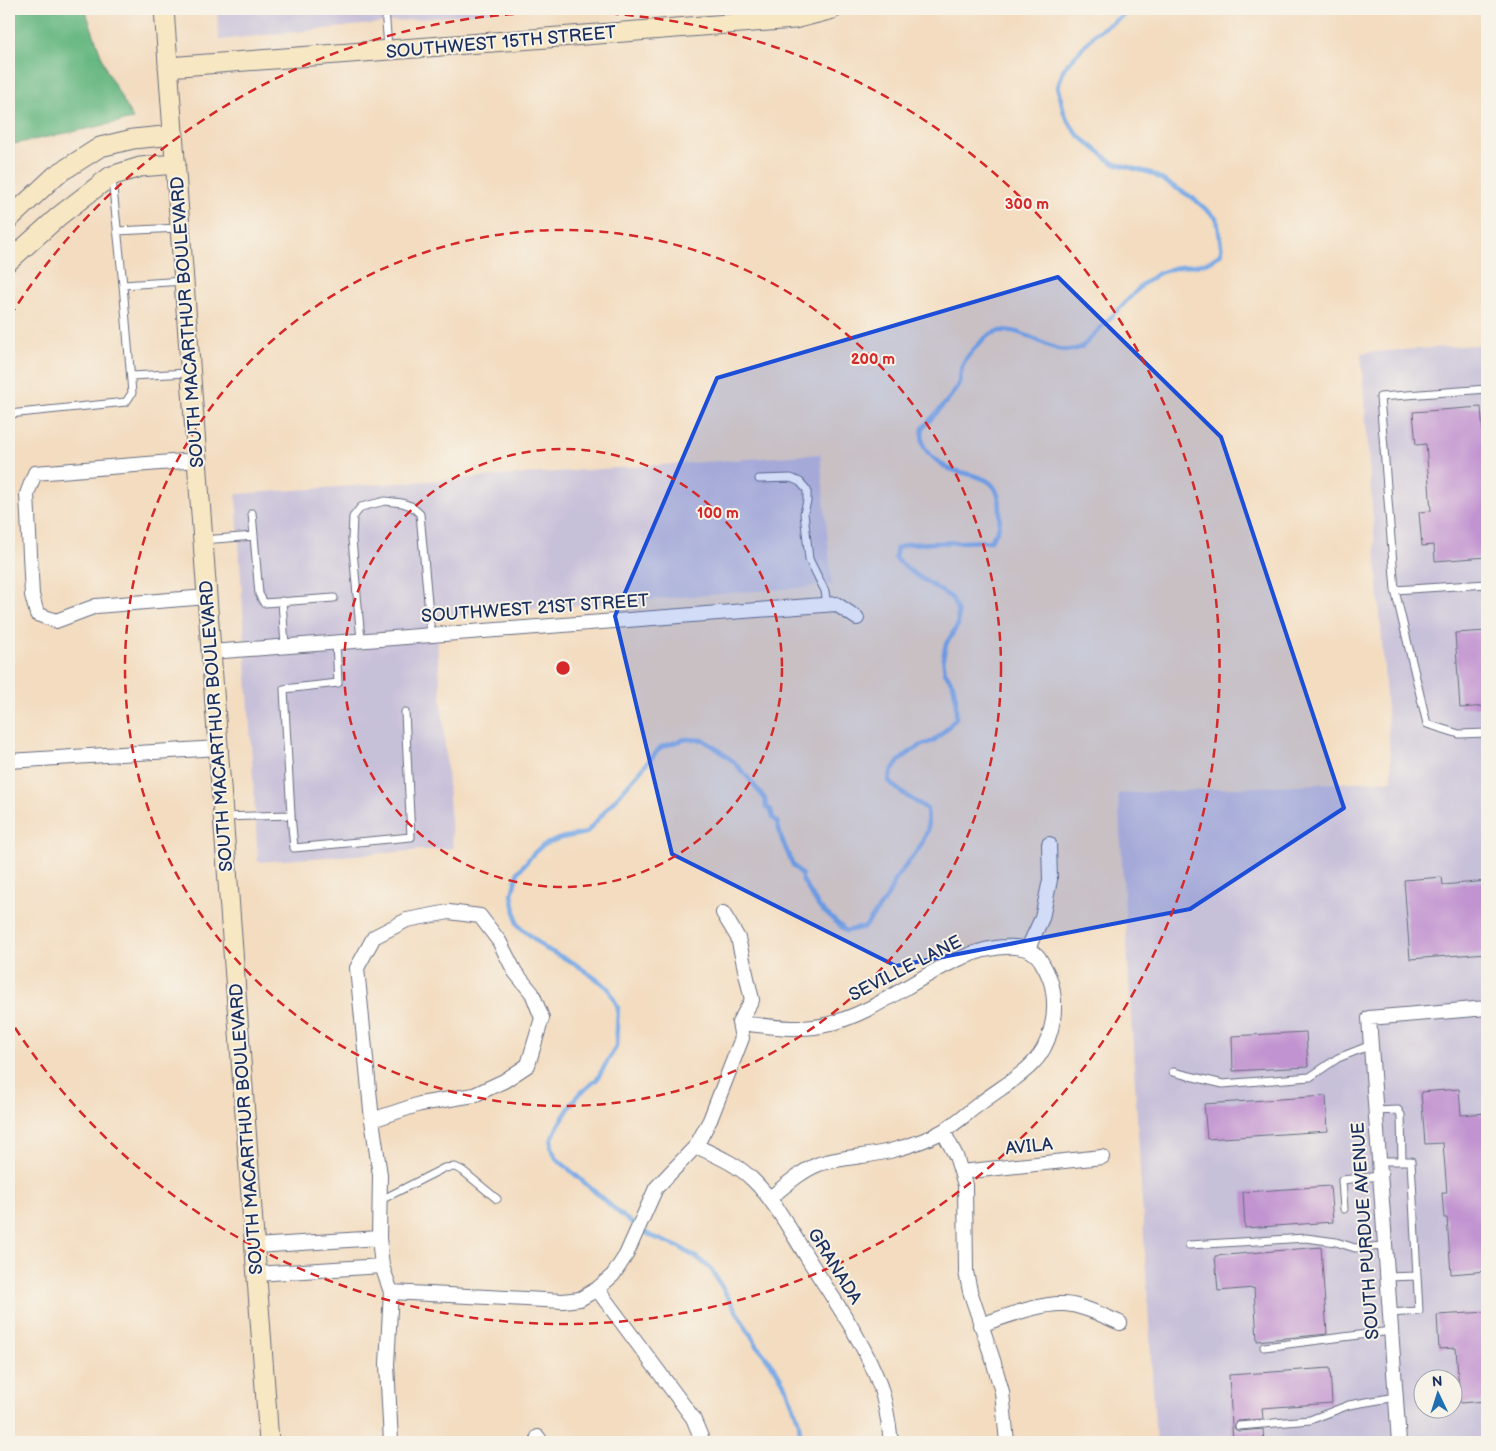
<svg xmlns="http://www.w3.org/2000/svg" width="1496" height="1451" font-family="'Balsamiq Sans',sans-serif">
<rect width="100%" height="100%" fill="#f7f3e8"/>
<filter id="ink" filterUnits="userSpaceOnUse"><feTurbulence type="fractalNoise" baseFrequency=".02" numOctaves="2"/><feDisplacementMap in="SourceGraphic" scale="10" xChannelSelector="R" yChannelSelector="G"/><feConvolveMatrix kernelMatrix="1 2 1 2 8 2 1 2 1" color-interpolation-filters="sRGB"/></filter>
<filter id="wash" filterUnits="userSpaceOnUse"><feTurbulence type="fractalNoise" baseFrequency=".0096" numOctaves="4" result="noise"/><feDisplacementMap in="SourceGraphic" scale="20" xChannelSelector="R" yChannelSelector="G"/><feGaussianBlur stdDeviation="1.12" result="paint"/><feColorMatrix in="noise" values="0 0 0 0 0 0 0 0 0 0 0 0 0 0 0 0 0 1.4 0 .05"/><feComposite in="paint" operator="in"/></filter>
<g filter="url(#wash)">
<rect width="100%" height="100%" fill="#f3dcbf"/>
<path fill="#c7c0d9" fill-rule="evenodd" d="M217 9H515L219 40Z
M1487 344V1442H1156L1118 794 1392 780 1361 353ZM1424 1378H1454V1408H1424Z
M820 454 832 585 435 617 453 848 258 862 236 494Z"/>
<path fill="#68b882" stroke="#427470" d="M9 9H85L106 69 133 119 9 145Z"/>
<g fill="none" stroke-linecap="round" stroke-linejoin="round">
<path stroke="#7bace6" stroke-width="4.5" d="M801 1442 799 1422 787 1389 776 1370 758 1347 711 1269 700 1260 681 1248 651 1236 625 1218 556 1158 551 1147 552 1138 559 1124 576 1097 597 1079 616 1047 618 1007 608 988 602 983 574 963 546 949 519 926 517 923 512 894 518 872 534 853 543 845 561 838 586 833 661 747 686 739 703 740 713 746 734 762 750 780 765 799 766 807 771 810 773 818 777 822 782 840 793 865 802 875V879L819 907 846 931 865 927 886 899 897 877 920 847 928 830 927 809C914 800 900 794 889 781 890 765 907 754 918 747 923 744 929 743 933 741 942 735 949 726 956 718V698L953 684 945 672 943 658 946 644 958 625V613L952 598 913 573 895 558 897 548 907 544 990 541C1000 529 1000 525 1000 510 1000 474 976 478 950 469 944 468 926 452 924 447 922 442 922 434 923 428 934 415 949 401 957 387 961 380 960 372 963 364 966 357 984 337 991 334 1024 318 1049 362 1082 347L1143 284C1148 281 1151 278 1156 275 1160 272 1166 271 1171 269 1189 264 1208 268 1222 252L1217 219 1193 198 1151 173 1113 163 1079 136 1072 127 1064 113 1058 87 1064 68 1096 33 1133 9"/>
</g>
<g id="blocks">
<path fill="#c193d0" d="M1481 407 1487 487V557L1435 561 1434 545 1422 546 1419 512 1431 511 1426 444 1416 445 1413 412Z
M1487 631V706L1460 708 1455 633Z
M1442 877 1443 885 1487 881V953L1410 959 1404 880Z
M1306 1032 1308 1067 1233 1071 1232 1036Z
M1459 1089 1461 1115 1487 1113V1271L1451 1274 1447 1218H1444L1442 1193H1447L1443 1143 1425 1144 1421 1092Z
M1326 1096 1328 1131 1207 1139 1204 1104Z
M1330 1186 1333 1222 1245 1228 1243 1192Z
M1321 1247 1327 1334 1257 1341 1254 1288 1218 1291 1215 1256Z
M1487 1312V1401L1460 1403 1456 1348 1439 1349 1437 1315Z
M1330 1368 1332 1403 1262 1408 1263 1419 1238 1421 1234 1426 1235 1429 1239 1431 1263 1429 1264 1442H1233L1229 1375Z"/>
</g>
</g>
<g filter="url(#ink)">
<use href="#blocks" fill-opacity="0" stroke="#676c80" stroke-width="1"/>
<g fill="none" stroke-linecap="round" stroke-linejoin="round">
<defs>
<path id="lane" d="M385 9 388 48
M117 231 179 228
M123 285 183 281
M131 376 188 373
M1487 389 1380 397 1395 590 1427 724 1459 734 1487 733
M9 414 126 402 132 393 123 285 112 179
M759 479 791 478 800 482 807 490V501L804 513 809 559 825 591 827 605
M252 513 259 594 264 603 334 598
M203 540 254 536
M1395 590 1487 584
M282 601 285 646
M361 640 352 539 353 517 361 507 385 501 402 503 411 506 420 514 431 635
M291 815 284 689 338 683 336 642
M223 817 291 815 294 848 411 837 405 712
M1173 1072 1223 1084 1310 1077 1338 1058 1371 1045
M1376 1111 1398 1110 1401 1115 1402 1161
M1379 1161H1411L1417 1276 1387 1277
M381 1200 444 1168 455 1167 463 1171 497 1199
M1344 1209 1342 1180 1380 1176
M1189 1245 1306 1238 1336 1242 1355 1248 1385 1246
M1390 1313 1419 1311 1417 1276
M1264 1347 1391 1331
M1239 1426 1310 1420 1349 1405 1396 1397"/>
<path id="street" d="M197 460 35 473 27 494 32 595 37 614 56 621 96 606 207 597
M211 652 836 604 857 618
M9 761 218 748
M1028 948 1042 918 1050 880 1049 844
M739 1023C768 1026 801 1032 830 1024 843 1020 856 1015 868 1009 911 988 965 943 1016 947 1027 948 1036 951 1041 961 1047 971 1052 981 1053 992 1057 1015 1050 1046 1033 1063 1019 1078 999 1089 982 1102 969 1111 957 1123 943 1131 929 1139 912 1145 897 1149 872 1157 844 1156 819 1164 801 1171 785 1186 770 1198
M372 1120 420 1104 474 1095 504 1081 528 1065 542 1018 532 993 515 972 499 941 480 916 449 912 407 920 374 937 357 968 372 1120 380 1175 379 1238 382 1266 391 1292 387 1364 391 1442
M943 1131 956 1156 965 1185 966 1272 970 1291 993 1360 1002 1392 1007 1442
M696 1146C715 1155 737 1164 752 1179 775 1201 790 1230 807 1257 833 1299 863 1339 880 1386 886 1404 889 1424 891 1442
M961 1172 1102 1157
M255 1246 379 1238
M256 1274 382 1266
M597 1289 613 1275 626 1255 656 1188 696 1146 710 1120 742 1038 739 1023 752 1000 738 938 723 913
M391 1292 563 1301 580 1299 597 1289 693 1418 703 1442
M980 1325C1005 1317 1039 1303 1064 1304 1082 1305 1104 1316 1120 1323
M538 1437 541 1442
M1399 1442 1369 1018 1487 1008"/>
<path id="secondary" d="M164 9 269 1442
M168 67 794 19 833 9
M9 219 56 175 100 147 133 139 174 135
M9 261 59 216 111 176 140 167 176 164"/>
</defs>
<use href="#lane" stroke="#676c80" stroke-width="9"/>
<use href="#street" stroke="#676c80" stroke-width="16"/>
<use href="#secondary" stroke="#676c80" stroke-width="21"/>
<use href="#lane" stroke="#fff" stroke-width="7"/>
<use href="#street" stroke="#fff" stroke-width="14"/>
<use href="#secondary" stroke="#f8e7c3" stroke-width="19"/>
</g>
</g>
<path fill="#1d4ed8" fill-opacity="0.2" stroke="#1d4ed8" stroke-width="4" stroke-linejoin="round" d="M1058 277 1221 437 1344 808 1190 909 896 966 672 854 615 616 717 378Z"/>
<g fill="none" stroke="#d62828" stroke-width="2.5" stroke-dasharray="9 6">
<circle cx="563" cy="668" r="219"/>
<circle cx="563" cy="668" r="438"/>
<path d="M10 316A656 656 0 1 1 10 1020"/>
</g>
<g text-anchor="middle" stroke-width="4" stroke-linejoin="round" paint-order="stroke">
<g font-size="18" fill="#1b2f5e" stroke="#f7f3e8">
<text transform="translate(501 42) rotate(-5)" y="6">SOUTHWEST 15TH STREET</text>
<text transform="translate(187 322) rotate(-94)" y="6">SOUTH MACARTHUR BOULEVARD</text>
<text transform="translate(535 608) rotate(-4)" y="6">SOUTHWEST 21ST STREET</text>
<text transform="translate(216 726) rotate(-94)" y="6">SOUTH MACARTHUR BOULEVARD</text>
<text transform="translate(905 968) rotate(-27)" y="6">SEVILLE LANE</text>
<text transform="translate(246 1129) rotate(-94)" y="6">SOUTH MACARTHUR BOULEVARD</text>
<text transform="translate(1029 1146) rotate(-6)" y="6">AVILA</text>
<text transform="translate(1365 1231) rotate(-94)" y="6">SOUTH PURDUE AVENUE</text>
<text transform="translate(835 1266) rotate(58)" y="6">GRANADA</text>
</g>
</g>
<circle cx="563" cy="668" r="8" fill="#d62828" stroke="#f7f3e8" stroke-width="2.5"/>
<g font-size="15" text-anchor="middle" font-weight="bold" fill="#d62828" stroke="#f7f3e8" stroke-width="4" stroke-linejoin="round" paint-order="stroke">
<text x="1027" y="209">300 m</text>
<text x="873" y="364">200 m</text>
<text x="718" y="518">100 m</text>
</g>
<rect width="1496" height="1451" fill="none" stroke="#f7f3e8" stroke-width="30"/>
<g transform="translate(1438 1394) rotate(356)"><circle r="24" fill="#f7f3e8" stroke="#9fa5b1"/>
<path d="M0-4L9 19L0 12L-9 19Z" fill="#1f6fb2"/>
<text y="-8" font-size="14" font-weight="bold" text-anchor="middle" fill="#1b2f5e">N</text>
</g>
</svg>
